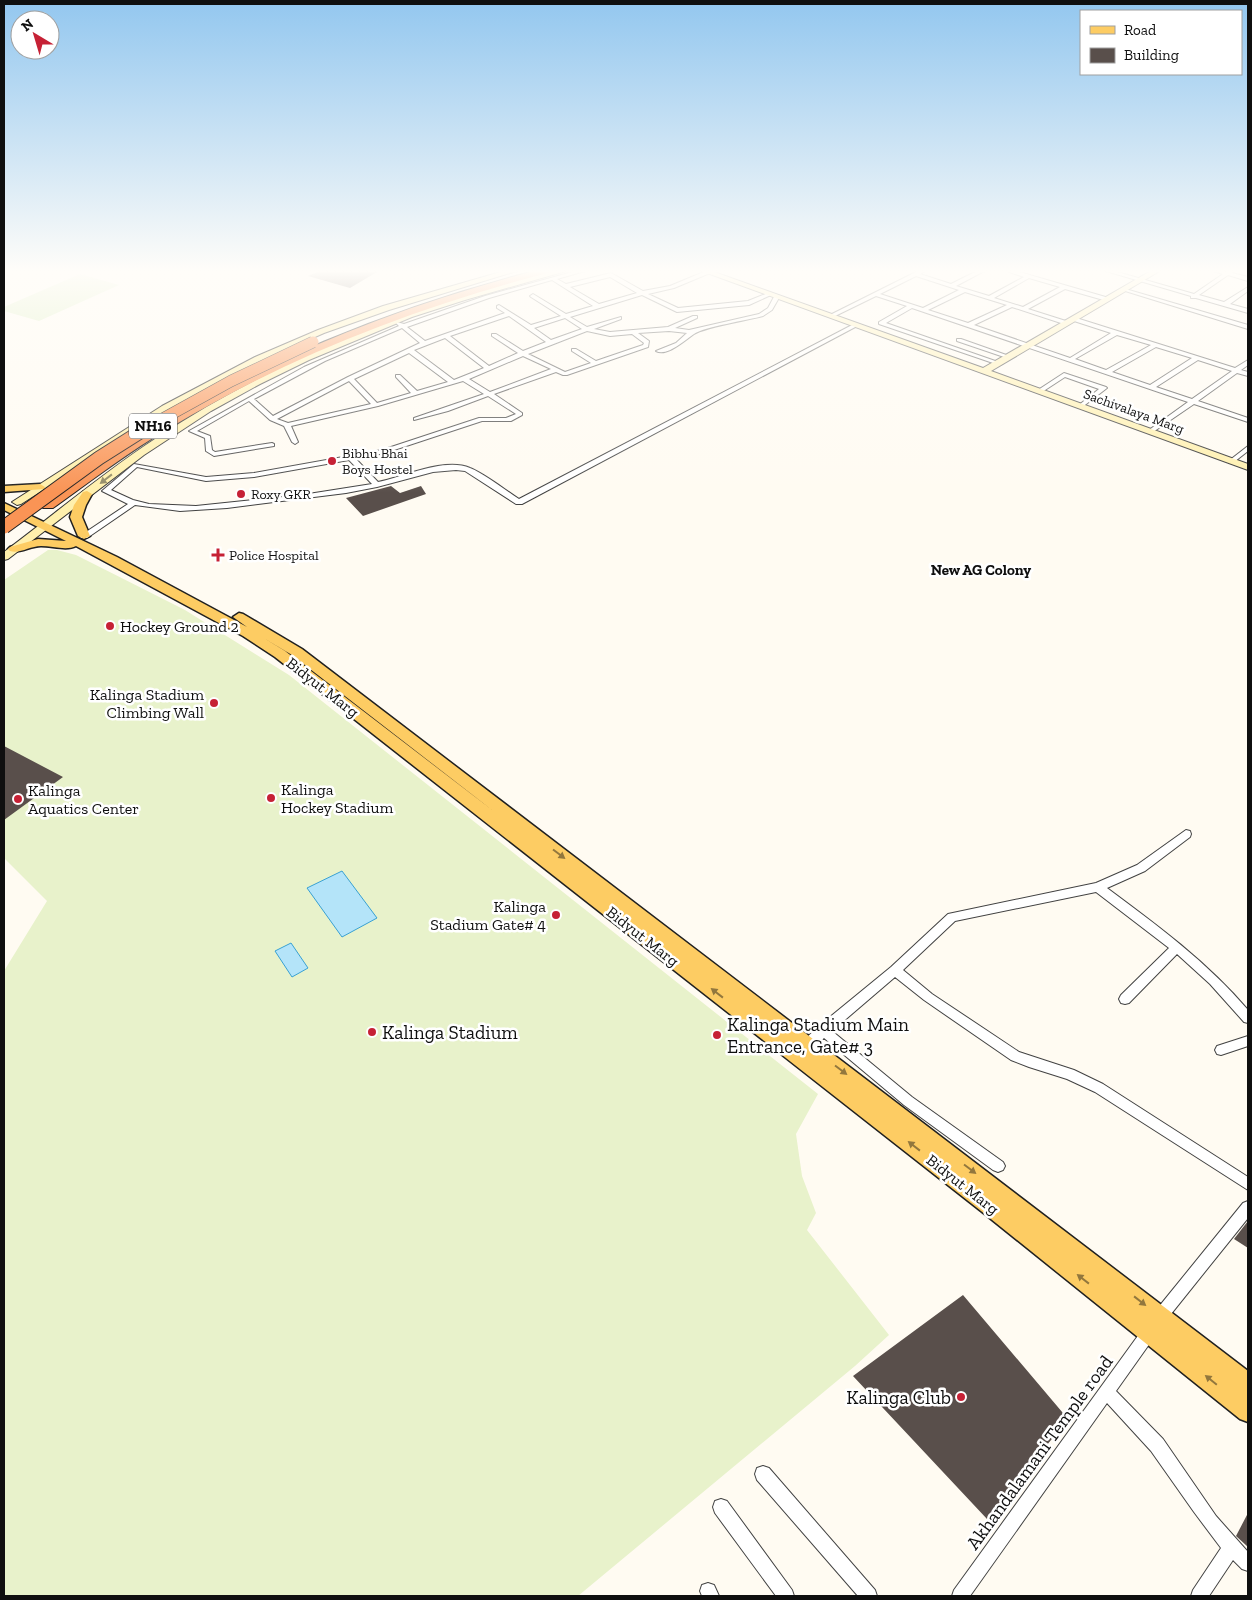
<svg xmlns="http://www.w3.org/2000/svg" width="1252" height="1600" font-family="'Zilla Slab',serif">
<rect width="100%" height="100%" fill="#fffbf2"/>
<path fill="#d7ecb9" d="M80 274 119 285 39 321 4 311V307Z"/>
<path fill="#e8f2cb" d="M48 550H57L76 555 185 610 289 675 818 1094 796 1134 802 1176 816 1213 807 1230 889 1335 855 1366 578 1596H4V971L47 901 4 858V580Z"/>
<path fill="#b4e4f9" stroke="#38a1d3" d="M342 871 377 918 342 937 307 888Z
M291 943 308 968 292 977 275 951Z"/>
<path fill="#594f4b" d="M324 269H382L350 288 308 276Z
M391 486 400 493 421 486 426 494 363 516 346 498Z
M4 746 63 777 4 820Z
M1248 1221V1248L1234 1239Z
M963 1295 1068 1419 987 1519 853 1376Z
M1248 1513V1547L1236 1536Z"/>
<g fill="none" stroke-linecap="round" stroke-linejoin="round">
<defs>
<path id="street" d="M583 269H592L557 279 566 284 611 273 643 291 670 286 706 271H710V273L674 288 648 294 678 308 748 301 768 293 773 294 749 305 677 312 642 295 570 317 587 327 621 317V319L594 329 610 332 668 327 693 316H697V318L675 328 689 330 759 314 768 308 775 295 780 296 772 310 763 316C749 320 703 327 694 334 685 340 667 357 656 351L676 343 687 333 669 331 638 333 649 341 648 347 567 375H563L556 372 494 394 522 413V415L511 421H482L385 453 356 459 378 482C403 477 445 457 470 468 485 474 505 490 519 499L854 324 859 325 522 504H516L465 471 456 470 433 472 377 487 346 493 227 508 180 511 135 505 87 538H81L80 536 128 504 102 491 134 464 206 477 254 473 382 450 479 418H506L516 414 488 396 448 411 414 420V418L484 394 463 381 378 406 291 426 298 442 295 444 292 442 284 426 270 420 249 401 197 431 210 436 212 450 215 452 272 443 274 444V446L214 456 206 451 205 438 189 431 304 367 399 326 396 323 397 322 404 324 485 296ZM610 277 637 293 599 304 570 287ZM552 280 593 306 566 314 533 294 530 296 531 297 561 316 531 325 499 305 497 306V308L505 313 425 341 407 327 489 298ZM509 316 546 342 523 351 496 334H492V336L518 353 489 366 450 336ZM565 318 582 329 551 340 534 328ZM402 328 420 343 348 377 273 416 254 399 325 361ZM587 331 610 336 632 334 644 343 643 345 596 361 576 349H572V351L591 363 565 372 528 354ZM445 338 484 368 454 380 414 350ZM409 353 448 382 417 391 400 375H396V377L411 393 377 403 354 379ZM523 356 551 369 490 392 469 379ZM349 381 371 404 288 423 277 419ZM349 460 372 484 302 495 196 506 149 504 133 500 111 490 137 467 206 481 254 477Z
M922 269H929L920 274 951 284 981 269H988L956 286 989 296 1024 277 1001 269H1009L1109 298 1110 299 1107 301 1065 289 1028 309 1069 322V324L1067 325 1012 307 974 325 1070 358 1111 333 1071 320 1070 319 1073 317 1235 368 1248 360V365L1241 370 1248 372V376L1237 373 1198 401 1248 418V422L1194 404 1153 432H1149V430L1188 402 912 308 886 323 1001 363 996 364 879 324V322L907 306 876 296 833 317 828 316ZM916 276 959 290 923 308 880 294ZM1029 278 1060 287 1023 307 994 298ZM965 292 1007 305 968 323 928 310ZM1117 335 1151 345 1106 370 1075 359ZM1156 347 1192 358 1150 385 1112 372ZM1198 360 1232 371 1192 399 1156 387Z
M1099 269H1107L1194 294 1223 274 1207 269 1226 272 1231 269H1237L1232 273 1248 277V281L1228 275 1199 295 1224 302 1248 287V291L1230 304 1248 309V313L1196 298H1191V296Z
M1122 288 1248 325V329L1122 290Z
M957 339H961L1012 357 1007 358 957 341Z
M1064 373 1106 387 1107 388 1081 408 1079 407V405L1099 389 1065 377 1042 392H1038V390Z
M1248 446V451L1234 462H1230V460Z
M1186 830 1190 831 1191 834 1190 837 1145 871 1107 888C1157 925 1207 962 1248 1010V1023L1244 1022 1210 984 1177 954 1129 1003 1125 1004 1121 1003 1119 999 1121 995 1169 948 1096 892 955 921 903 970 932 994 1019 1052 1074 1070 1103 1084 1248 1177V1190L1095 1092 1067 1079 1029 1067 1011 1060 924 1000 895 977 832 1031 912 1097 1003 1162 1005 1166 1003 1170 998 1172 993 1170 904 1105 824 1038C818 1043 811 1052 803 1049L801 1045 803 1041 819 1026 891 967 948 914 1096 883 1137 865Z
M1248 1036V1046L1221 1055 1217 1054 1215 1050 1217 1046Z
M1248 1201V1218L1163 1324 1158 1326 1153 1324 1151 1319 1153 1314 1243 1203Z
M1150 1324 1155 1326 1157 1331 1155 1336 1116 1391 1163 1439 1216 1516 1248 1552V1571L1242 1569 1233 1560 1209 1596H1191L1193 1590 1221 1548 1194 1512 1151 1451 1107 1403 970 1596H952L954 1590 1145 1326Z
M763 1466 769 1468 875 1590 877 1596H858L757 1480 755 1474 757 1468Z
M721 1499 727 1501 792 1590 794 1596H776L715 1513 713 1507 715 1501Z
M708 1583 714 1585 719 1596H702L700 1591 702 1585Z"/>
<path id="secondary" d="M511 269H523L389 310 324 333 261 361 168 410 21 504 17 505 12 502 162 406 255 357 318 330 383 306Z
M561 269H573L465 300 412 317 309 360 260 384 211 411 144 455 8 559 4 560V552C55 514 104 472 158 437 282 356 418 304 561 269Z
M696 269H706L983 368 1154 269H1163L991 371 1248 464V470Z"/>
<path id="primary" d="M40 484 45 487 44 489 4 492V486Z
M87 491 92 494 86 505 82 517 90 536 84 539 78 536 70 517 74 505 83 492Z
M4 503 117 557 247 627 233 617 239 613 243 614 302 649 1248 1371V1422L1240 1419 981 1211 275 657 243 636 76 546C67 551 52 546 41 546 30 546 20 554 10 551L8 549 10 547 38 539 66 541 4 510ZM262 637 292 655 496 813 285 651Z"/>
<path id="highway" d="M542 269H557L555 271C420 306 291 355 171 427 130 451 92 480 53 508H43L42 505C47 498 55 494 62 489 82 475 101 460 121 447 255 364 389 308 542 269Z"/>
</defs>
<use href="#street" stroke="#424242" stroke-width="2"/>
<use href="#secondary" stroke="#313131" stroke-width="2"/>
<use href="#primary" stroke="#202020" stroke-width="3"/>
<use href="#highway" stroke="#202020" stroke-width="2"/>
<use href="#street" fill="#fff" fill-rule="evenodd"/>
<use href="#secondary" fill="#fff0ad" fill-rule="evenodd"/>
<use href="#primary" fill="#fdcc63" fill-rule="evenodd"/>
<use href="#highway" fill="#fa9455" fill-rule="evenodd"/>
<defs>
<path id="highway-bridge-far1" d="M146 428 231 381 313 342"/>
<path id="highway-bridge" d="M4 527 99 458 148 427"/>
</defs>
<use href="#highway-bridge-far1" stroke="#202020" stroke-width="12" stroke-linecap="butt"/>
<use href="#highway-bridge" stroke="#202020" stroke-width="15" stroke-linecap="butt"/>
<use href="#highway-bridge-far1" stroke="#fa9455" stroke-width="11"/>
<use href="#highway-bridge" stroke="#fa9455" stroke-width="13"/>
</g>
<defs><path id="oneway-solid" d="M-6-.8H1V-3.2L6.5 0L1 3.2V.8H-6Z" transform="scale(1.25)"/></defs>
<use fill="#938b66" href="#oneway-solid" transform="translate(106 479) rotate(142)"/>
<g fill="#92773d">
<use href="#oneway-solid" transform="translate(559 854) rotate(37)"/>
<use href="#oneway-solid" transform="translate(717 993) rotate(-142)"/>
<use href="#oneway-solid" transform="translate(841 1070) rotate(37)"/>
<use href="#oneway-solid" transform="translate(914 1146) rotate(-142)"/>
<use href="#oneway-solid" transform="translate(970 1169) rotate(37)"/>
<use href="#oneway-solid" transform="translate(1083 1279) rotate(-142)"/>
<use href="#oneway-solid" transform="translate(1140 1301) rotate(38)"/>
<use href="#oneway-solid" transform="translate(1211 1380) rotate(-141)"/>
</g>
<linearGradient id="sky" x2="0" y2="1"><stop stop-color="#93c7ef"/><stop offset="0.55" stop-color="#fffdf9"/><stop offset="1" stop-color="#fffdf9" stop-opacity="0"/></linearGradient>
<rect width="1252" height="493" fill="url(#sky)"/>
<g fill="#c62135" stroke="#fff" stroke-width="2">
<circle cx="332" cy="461" r="5"/>
<circle cx="241" cy="494" r="5"/>
<path d="M215.5 547.5h5v5h5v5h-5v5h-5v-5h-5v-5h5z"/>
<circle cx="110" cy="626" r="5"/>
<circle cx="214" cy="703" r="5"/>
<circle cx="271" cy="798" r="5"/>
<circle cx="18" cy="799" r="5"/>
<circle cx="556" cy="915" r="5"/>
<circle cx="372" cy="1032" r="5"/>
<circle cx="717" cy="1035" r="5"/>
<circle cx="961" cy="1397" r="5"/>
</g>
<g text-anchor="middle" stroke-width="5" stroke-linejoin="round" paint-order="stroke">
<g font-size="14" fill="#0f0f0f" stroke="#fff">
<text transform="translate(1134 411) rotate(20)" y="5">Sachivalaya Marg</text>
</g>
<g font-size="14" fill="#0f0f0f" stroke="#fff" text-anchor="start">
<text x="342" y="458">Bibhu Bhai<tspan x="342" dy="16">Boys Hostel</tspan></text>
<text x="251" y="499">Roxy GKR</text>
<text x="229" y="560">Police Hospital</text>
</g>
<rect fill="#fff" stroke="#575757" stroke-width="1" x="129" y="413.5" width="48" height="25" rx="4"/>
<g font-size="15" font-weight="bold" fill="#0f0f0f">
<text x="153" y="431">NH16</text>
</g>
<g font-size="15" font-weight="bold" fill="#0f0f0f" stroke="#fff">
<text x="981" y="575">New AG Colony</text>
</g>
<g font-size="16" fill="#0f0f0f" stroke="#fff" text-anchor="start">
<text x="120" y="632">Hockey Ground 2</text>
<text x="204" y="700" text-anchor="end">Kalinga Stadium<tspan x="204" dy="18">Climbing Wall</tspan></text>
<text x="281" y="795">Kalinga<tspan x="281" dy="18">Hockey Stadium</tspan></text>
<text x="28" y="796">Kalinga<tspan x="28" dy="18">Aquatics Center</tspan></text>
<text x="546" y="912" text-anchor="end">Kalinga<tspan x="546" dy="18">Stadium Gate# 4</tspan></text>
</g>
<g font-size="16" fill="#0f0f0f" stroke="#fff">
<text transform="translate(323 687) rotate(38)" y="6">Bidyut Marg</text>
<text transform="translate(643 936) rotate(38)" y="6">Bidyut Marg</text>
<text transform="translate(963 1184) rotate(38)" y="6">Bidyut Marg</text>
</g>
<g font-size="19" fill="#0f0f0f" stroke="#fff" text-anchor="start">
<text x="727" y="1031">Kalinga Stadium Main<tspan x="727" dy="22">Entrance, Gate# 3</tspan></text>
<text x="382" y="1039">Kalinga Stadium</text>
<text x="951" y="1404" text-anchor="end">Kalinga Club</text>
</g>
<g font-size="19" fill="#0f0f0f" stroke="#fff">
<text transform="translate(1039 1452) rotate(-54)" y="7">Akhandalamani Temple road</text>
</g>
</g>
<rect width="1252" height="1600" fill="none" stroke="#0f0f0f" stroke-width="10"/>
<rect x="1080" y="10" width="162" height="65" fill="#ffffff" stroke="#9f9f9f"/>
<rect x="1090" y="26" width="25" height="8" fill="#fdcc63" stroke="#9f9f9f"/>
<text x="1124" y="35" font-size="15" fill="#0f0f0f">Road</text>
<rect x="1090" y="48" width="25" height="15" fill="#594f4b" stroke="#9f9f9f"/>
<text x="1124" y="60" font-size="15" fill="#0f0f0f">Building</text>
<g transform="translate(35 35) rotate(322)"><circle r="24" fill="#ffffff" stroke="#9f9f9f"/>
<path d="M0-4L9 19L0 12L-9 19Z" fill="#c62135"/>
<text y="-8" font-size="14" font-weight="bold" text-anchor="middle" fill="#0f0f0f">N</text>
</g>
</svg>
